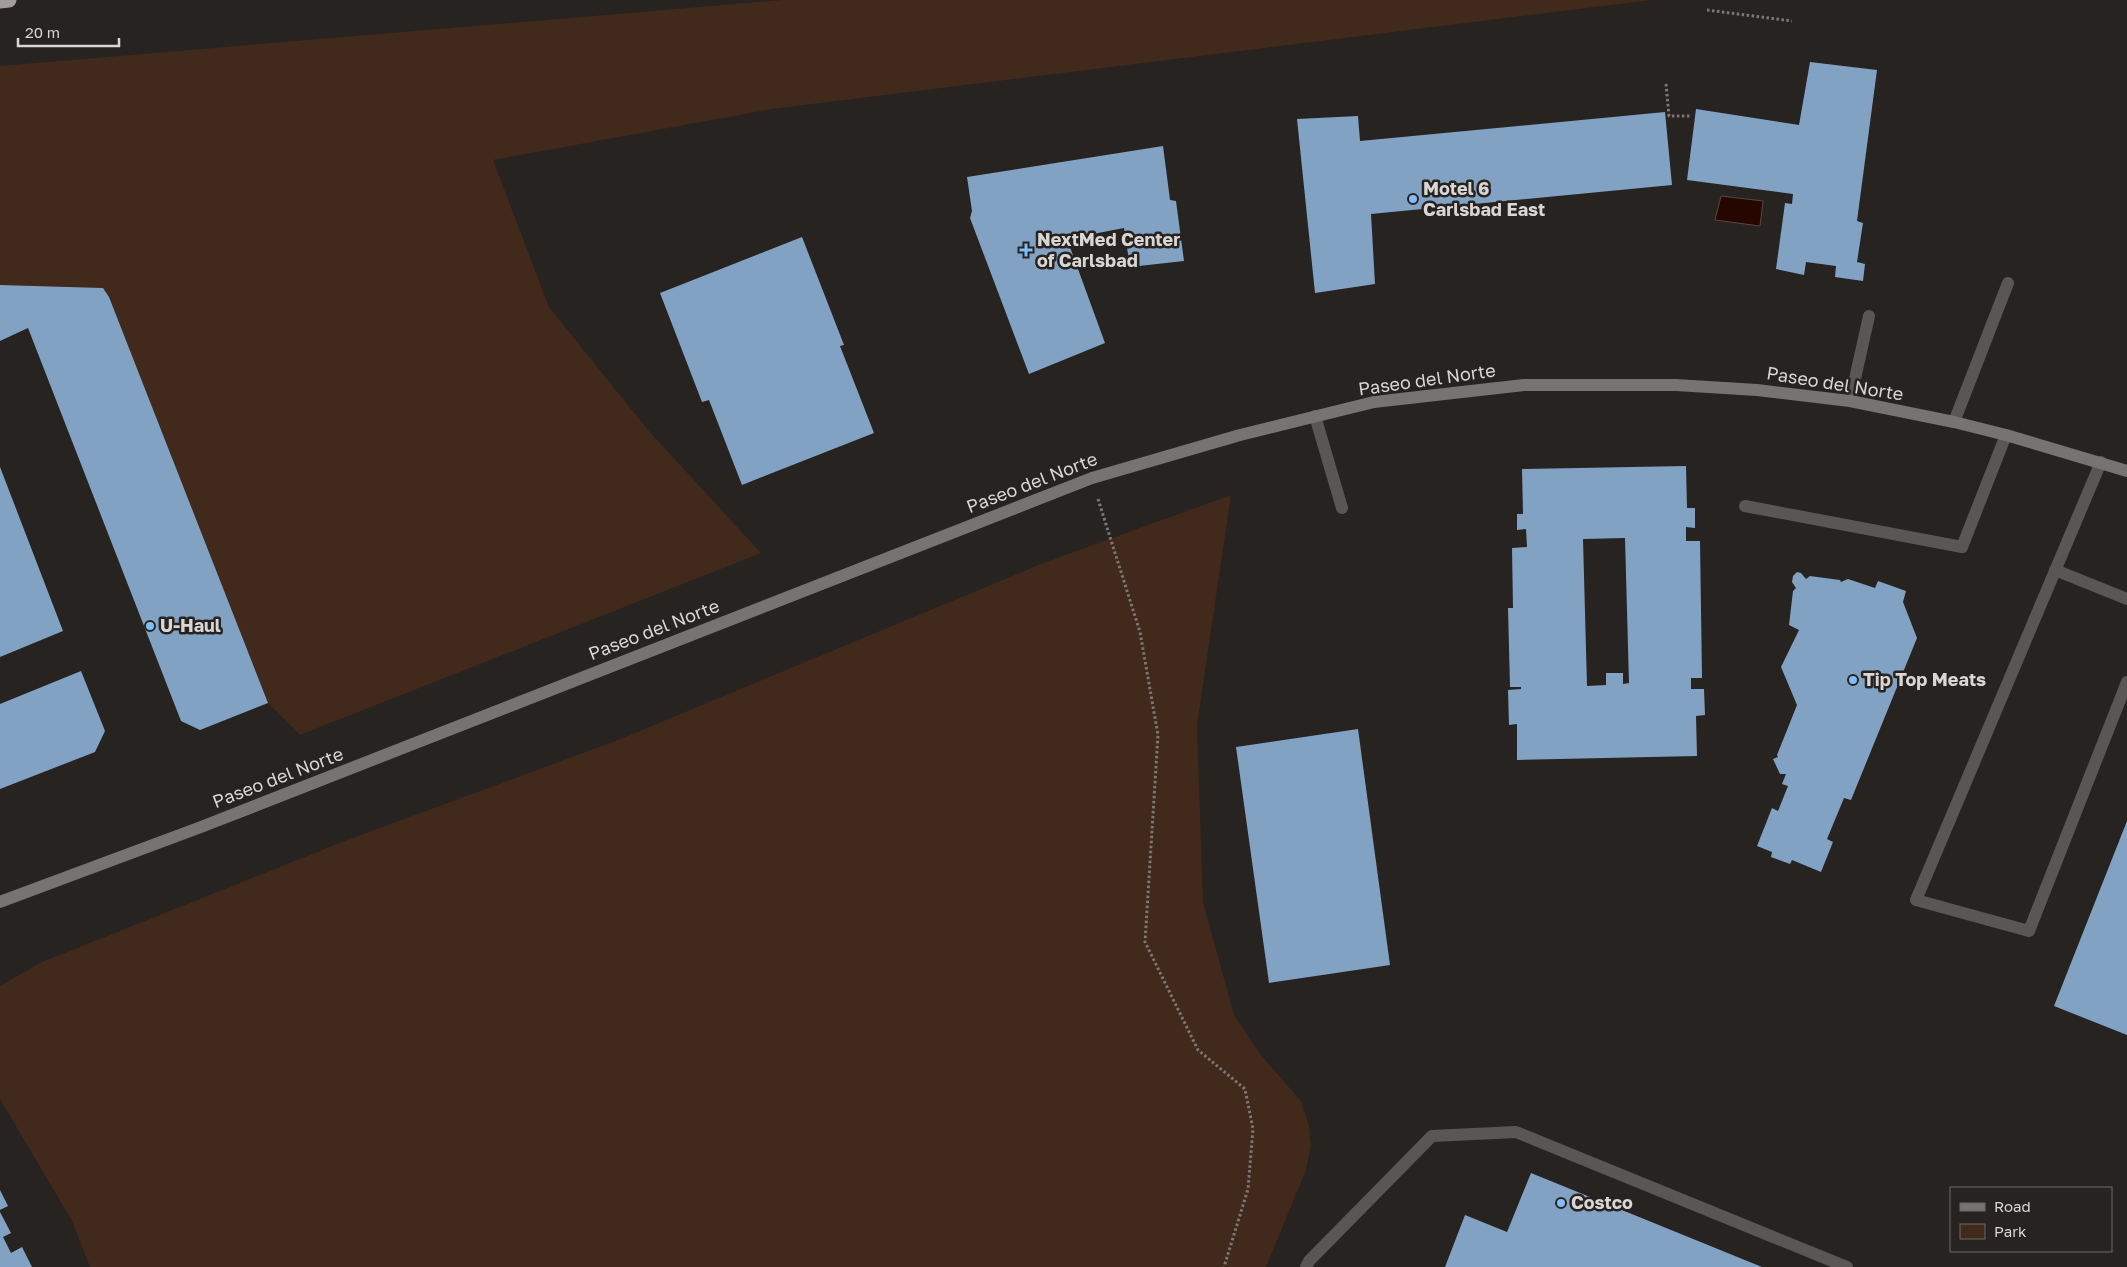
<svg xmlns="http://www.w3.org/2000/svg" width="2127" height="1267" font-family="'Golos Text',sans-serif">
<rect width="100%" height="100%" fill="#272321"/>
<path fill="#41291b" d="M782 0H1652L772 109 493 160 549 307 648 430 761 553 300 735 268 703 109 297 103 288 0 285V66Z
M1231 495 1197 725 1203 902 1234 1015 1260 1054 1301 1101 1309 1126 1311 1145 1306 1170 1266 1267H90L72 1221 0 1099V986L42 962 342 842 618 740 1046 562Z"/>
<path fill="#260700" stroke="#5c4540" d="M1721 196 1763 201 1760 226 1715 220Z"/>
<path fill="#82a2c3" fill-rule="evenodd" d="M1810 62 1877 70 1857 221 1863 223 1857 262 1865 264 1863 281 1835 277 1836 266 1806 262 1804 275 1776 269 1785 203 1792 204 1793 194 1687 180 1696 109 1799 125Z
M1665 112 1672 185 1371 214 1375 284 1315 293 1297 119 1358 116 1360 141Z
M1163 146 1170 200 1176 201 1184 261 1130 267 1124 228 1067 239 1105 343 1029 374 970 218 972 211 967 177Z
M802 237 844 345 840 346 874 433 742 485 709 400 702 402 660 293Z
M0 285 103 288 109 297 268 703 200 730 181 721 28 328 0 341Z
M1686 466 1687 508H1695V528L1686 527V541H1700L1702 678H1691V689H1704L1705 715 1696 716 1697 756 1517 760V724L1509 725 1508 690 1521 689V687H1510L1508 608H1513L1512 548 1527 547 1526 529 1517 530V514H1523L1522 469ZM1625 538 1629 683 1623 684V673H1606V685L1587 686 1583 539Z
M0 467 63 631 0 657Z
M1797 572 1801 573 1806 579 1810 576 1840 580 1841 582 1848 579 1875 588 1878 581 1906 591 1903 602 1917 638 1851 800 1844 798 1827 839 1833 842 1821 872 1792 860 1790 864 1779 860 1771 857 1772 852 1757 846 1772 808 1778 811 1788 786 1782 784 1786 774H1780L1773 759 1778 757 1777 755 1797 705 1781 667 1799 630 1789 625 1793 591 1796 588 1792 582 1793 576Z
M81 671 105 731 95 752 0 789V704Z
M1358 729 1390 965 1269 983 1236 747Z
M2127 821V1035L2054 1006Z
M1531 1173 1762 1267H1445L1465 1215 1507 1232Z
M0 1190 8 1206 0 1210Z
M0 1212 11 1233 3 1237 11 1253 22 1247 32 1267H0Z"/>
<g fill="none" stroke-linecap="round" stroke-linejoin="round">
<path stroke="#7b7876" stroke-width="3" stroke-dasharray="2.5 2.5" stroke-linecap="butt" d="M1707 10 1792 21
M1666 84 1669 116H1690
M1098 499 1140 632 1158 735 1145 942 1198 1050 1245 1089 1253 1129 1248 1189 1224 1267"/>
<path stroke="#595756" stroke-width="12" d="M1850 401 1869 316
M1315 416 1342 508
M1954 422 2008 283
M2101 462 1916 900 2029 931 2127 682
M1745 506 1962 547 2006 435
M2055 570 2127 599
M1306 1267 1309 1261 1432 1136 1516 1132 1847 1267"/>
<path stroke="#767372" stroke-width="12" d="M0 902 201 827 1092 478 1240 435 1374 402 1524 385H1676L1757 390 1850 401 1954 422 2006 435 2127 471"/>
<path stroke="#a29d9a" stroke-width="15" d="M0 1 9 0"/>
</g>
<g fill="#80bdfa" stroke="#272321" stroke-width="2">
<circle cx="1413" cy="199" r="5"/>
<path d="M1023.5 242.5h5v5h5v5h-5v5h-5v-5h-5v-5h5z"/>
<circle cx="150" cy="626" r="5"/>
<circle cx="1853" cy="680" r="5"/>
<circle cx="1561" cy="1203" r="5"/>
</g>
<g text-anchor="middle" stroke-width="5" stroke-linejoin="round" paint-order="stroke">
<g font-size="18" font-weight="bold" fill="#d9d6d5" stroke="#272321" text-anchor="start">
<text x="1423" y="195">Motel 6<tspan x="1423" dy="21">Carlsbad East</tspan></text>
<text x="1037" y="246">NextMed Center<tspan x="1037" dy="21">of Carlsbad</tspan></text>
<text x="160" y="632">U-Haul</text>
<text x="1863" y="686">Tip Top Meats</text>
<text x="1571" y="1209">Costco</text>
</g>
<g font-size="18" fill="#d9d6d5" stroke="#272321">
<text transform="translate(1427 380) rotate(-8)" y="6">Paseo del Norte</text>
<text transform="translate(1835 384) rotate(9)" y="6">Paseo del Norte</text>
<text transform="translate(1032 483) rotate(-21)" y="6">Paseo del Norte</text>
<text transform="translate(654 630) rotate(-21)" y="6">Paseo del Norte</text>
<text transform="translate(278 778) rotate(-21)" y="6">Paseo del Norte</text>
</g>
</g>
<rect x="1950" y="1187" width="162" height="65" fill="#272321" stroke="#6e6b69"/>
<rect x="1960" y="1203" width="25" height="8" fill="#767372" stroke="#6e6b69"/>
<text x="1994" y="1212" font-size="15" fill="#d9d6d5">Road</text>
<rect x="1960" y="1224" width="25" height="15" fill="#41291b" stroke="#6e6b69"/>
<text x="1994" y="1237" font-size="15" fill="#d9d6d5">Park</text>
<path d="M18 38v8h101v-8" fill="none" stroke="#d9d6d5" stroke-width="2.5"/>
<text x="25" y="38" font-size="15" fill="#d9d6d5" stroke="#272321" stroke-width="4" paint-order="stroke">20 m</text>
</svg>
